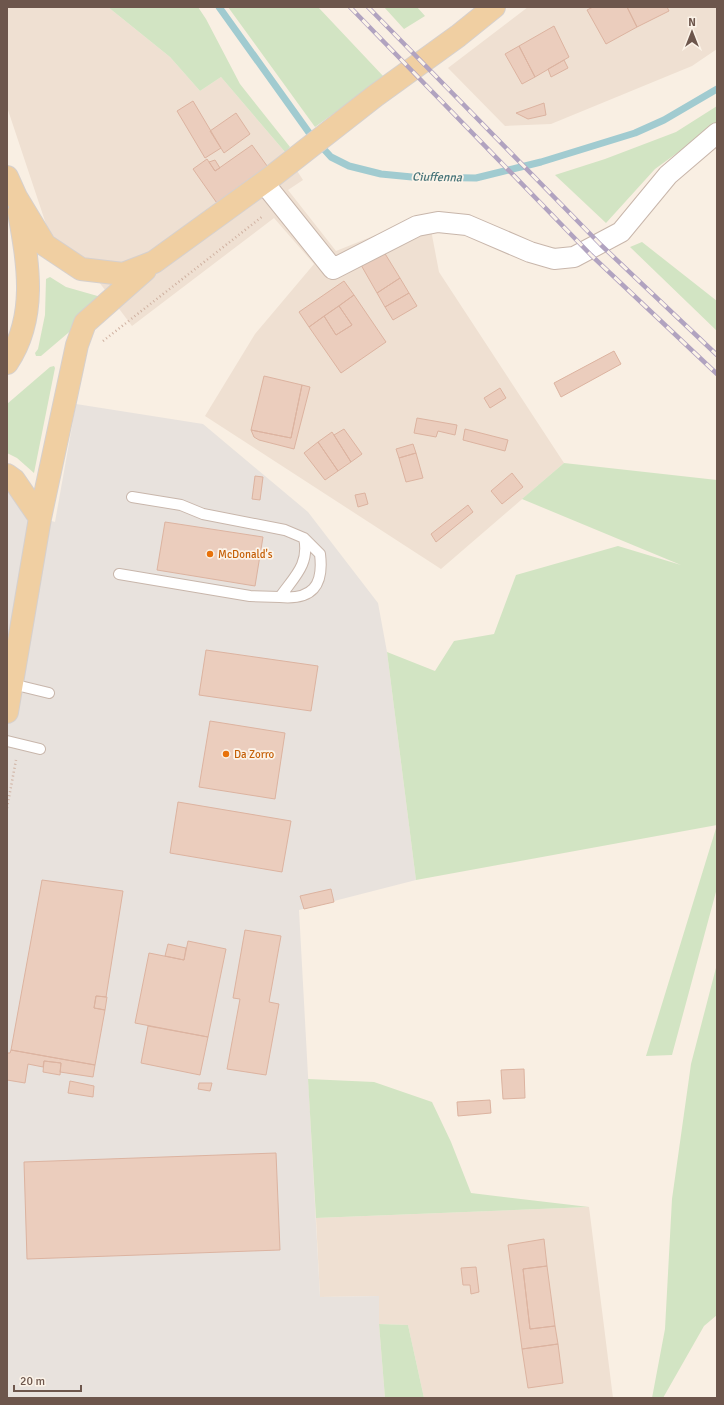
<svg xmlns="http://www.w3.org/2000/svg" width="724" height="1405" font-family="Signika,sans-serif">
<rect width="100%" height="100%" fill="#f9efe3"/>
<path fill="#efe0d2" d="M7 7H108L170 57 200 91 221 77 285 152 303 180 288 190 336 251 428 214 439 272 564 463 441 569 205 416 255 334 314 264 274 218 132 326 87 266 51 239 7 107Z
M528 7H717V49L692 66 551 124 505 126 448 68Z
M589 1207 613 1398H424L408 1325 379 1324V1296L320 1297 316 1218Z"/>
<path fill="#e8e2dd" d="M76 404 203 424 308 512 378 603 387 652 416 880 299 910 320 1297 379 1296V1324L385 1398H7V484L24 513 55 522Z"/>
<path fill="#d2e4c3" d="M108 7H198L206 19 240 84 290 147 285 152 221 77 200 91 170 57Z
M228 7H318L384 77 315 127Z
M384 7H417L425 16 404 29Z
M717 106V124L655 169 606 223 555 175 605 159 676 132Z
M642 242 717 301V331L630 247Z
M50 277 66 287 101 297 81 322 41 356H36L35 353 38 349 45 315 46 279Z
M54 366 55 368 34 473 17 458 7 453V404L50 367Z
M564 463 717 480V825L416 880 387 652 435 671 454 641 494 634 516 575 618 546 681 565 522 499Z
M717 825V888L672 1055 646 1056Z
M717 964V1315L704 1326 663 1398H652L665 1329 672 1199 691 1064Z
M308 1079 374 1082 432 1102 451 1142 471 1193 589 1207 316 1218Z
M379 1324 408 1325 424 1398H385Z"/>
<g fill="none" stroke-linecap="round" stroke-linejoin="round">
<path stroke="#a1cbd0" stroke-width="7" d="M219 7 310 134 331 157 349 166 381 174 412 177 476 178 541 162 635 133 664 120 717 89"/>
</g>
<path fill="#ebcdbd" stroke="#dcb3a0" d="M593 7H627L637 27 606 44 587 10Z
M627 7H667L669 11 637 27Z
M554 26 569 57 535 77 519 46Z
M519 46 535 77 522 84 505 54Z
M564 60 568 68 551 77 548 69Z
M193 101 221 148 205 158 177 111Z
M544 103 546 115 528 119 516 113Z
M236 113 250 134 224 153 210 131Z
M252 145 270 170 219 206 193 169 207 159 215 171Z
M215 160 220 168 215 171 209 162Z
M384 252 400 278 377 293 361 265Z
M400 278 409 293 385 307 377 293Z
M344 281 354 295 309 327 299 312Z
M409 293 417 306 393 320 385 307Z
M354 295 386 342 341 373 309 327 324 316 336 335 352 325 339 306Z
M339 306 352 325 336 335 324 316Z
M614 351 621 364 561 397 554 383Z
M264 376 302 385 291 438 251 430Z
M302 385 310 387 294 449 259 440 254 437 251 430 291 438Z
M500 388 506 398 490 408 484 398Z
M417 418 457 425 455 435 438 431 436 437 414 433Z
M344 429 362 454 351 462 334 435Z
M465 429 508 440 505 451 463 440Z
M332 432 351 462 338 471 318 442Z
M318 442 338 471 325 480 304 453Z
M413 444 416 453 399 458 396 449Z
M416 453 423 478 406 482 399 458Z
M512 473 523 487 502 504 491 491Z
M255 476 263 477 260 500 252 499Z
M365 493 368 504 358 507 355 495Z
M468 505 473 512 436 542 431 534Z
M165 522 263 537 255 586 157 570Z
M206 650 318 666 311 711 199 695Z
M210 721 285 733 275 799 199 787Z
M178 802 291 821 282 872 170 853Z
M42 880 123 891 106 997 96 996 94 1008 105 1010 95 1065 11 1050Z
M331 889 334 902 304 909 300 896Z
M245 930 281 936 269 1002 279 1004 266 1075 227 1069 240 999 233 998Z
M188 941 226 949 208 1037 135 1023 149 953 184 960Z
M168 944 186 948 184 960 165 956Z
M96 996 107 997 105 1010 94 1008Z
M148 1026 208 1037 200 1075 141 1063Z
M11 1050 95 1065 93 1077 60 1072 61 1063 44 1061 43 1067 28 1064 25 1083 7 1080V1053H10Z
M44 1061 61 1063 60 1075 43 1072Z
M524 1069 525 1098 503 1099 501 1070Z
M70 1081 94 1086 93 1097 68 1093Z
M199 1083H212L210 1091 198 1089Z
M490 1100 491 1113 458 1116 457 1102Z
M276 1153 280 1250 27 1259 24 1162Z
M544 1239 547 1266 523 1269 530 1329 555 1326 558 1344 522 1349 508 1245Z
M547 1266 555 1326 530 1329 523 1269Z
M476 1267 479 1292 471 1294 470 1285H463L461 1268Z
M558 1344 563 1383 528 1388 522 1349Z"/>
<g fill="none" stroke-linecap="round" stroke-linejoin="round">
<defs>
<path id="lane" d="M132 497 181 505 203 514 285 530 304 538 320 554C324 586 312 600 280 597
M119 574 250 596 280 597C294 577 310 564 304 538
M12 684 49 693
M7 741 40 749"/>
<path id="street" d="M264 183 333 269 417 226 438 222 467 225 530 252 554 259 574 257 621 232 668 175 717 133"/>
<path id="primary" d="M7 177 16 197 45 245 81 269 123 274 154 262 274 175 375 96 458 36 494 7
M7 363C38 317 28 263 19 212
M7 475 14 480 40 518
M7 712 40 518 77 345 85 323 145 270"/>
</defs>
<use href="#lane" stroke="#c8b6ab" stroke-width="12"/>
<use href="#street" stroke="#c8b6ab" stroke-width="22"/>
<use href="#primary" stroke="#d6d0cd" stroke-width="24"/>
<path stroke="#cfb1a1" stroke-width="2.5" stroke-dasharray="1 3" stroke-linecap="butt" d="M103 341 263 216
M7 808 16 760"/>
<use href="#lane" stroke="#fff" stroke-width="10"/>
<use href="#street" stroke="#fff" stroke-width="20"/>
<use href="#primary" stroke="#f0cfa2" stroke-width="22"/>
<defs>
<path id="rail" d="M350 7 591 255 717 374
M368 7 601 245 717 355"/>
</defs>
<use href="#rail" stroke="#b1a3c0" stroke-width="4.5"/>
<use href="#rail" stroke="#fcf3e8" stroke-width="3" stroke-dasharray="9" stroke-linecap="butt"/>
</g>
<g fill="#e8710a" stroke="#fcf3e8" stroke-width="1.5">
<circle cx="210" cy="554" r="4"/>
<circle cx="226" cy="754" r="4"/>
</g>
<g text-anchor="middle" stroke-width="3.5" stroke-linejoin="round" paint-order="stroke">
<g font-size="11" fill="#c56008" stroke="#fcf3e8" text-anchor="start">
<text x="218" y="558">McDonald's</text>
<text x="234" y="758">Da Zorro</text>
</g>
<g font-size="12" font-style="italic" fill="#467378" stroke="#fcf3e8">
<text transform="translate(437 177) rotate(1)" y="4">Ciuffenna</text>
</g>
</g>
<rect width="724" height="1405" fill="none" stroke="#6d564c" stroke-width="16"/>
<g transform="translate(692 32)" stroke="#fcf3e8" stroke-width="3" paint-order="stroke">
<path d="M0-3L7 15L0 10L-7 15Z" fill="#6d564c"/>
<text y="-6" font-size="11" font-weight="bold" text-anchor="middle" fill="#6d564c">N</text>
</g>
<path d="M14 1385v6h67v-6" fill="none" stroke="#6d564c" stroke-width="2"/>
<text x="20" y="1385" font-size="12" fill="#6d564c" stroke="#fcf3e8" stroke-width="3" paint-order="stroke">20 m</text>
</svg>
